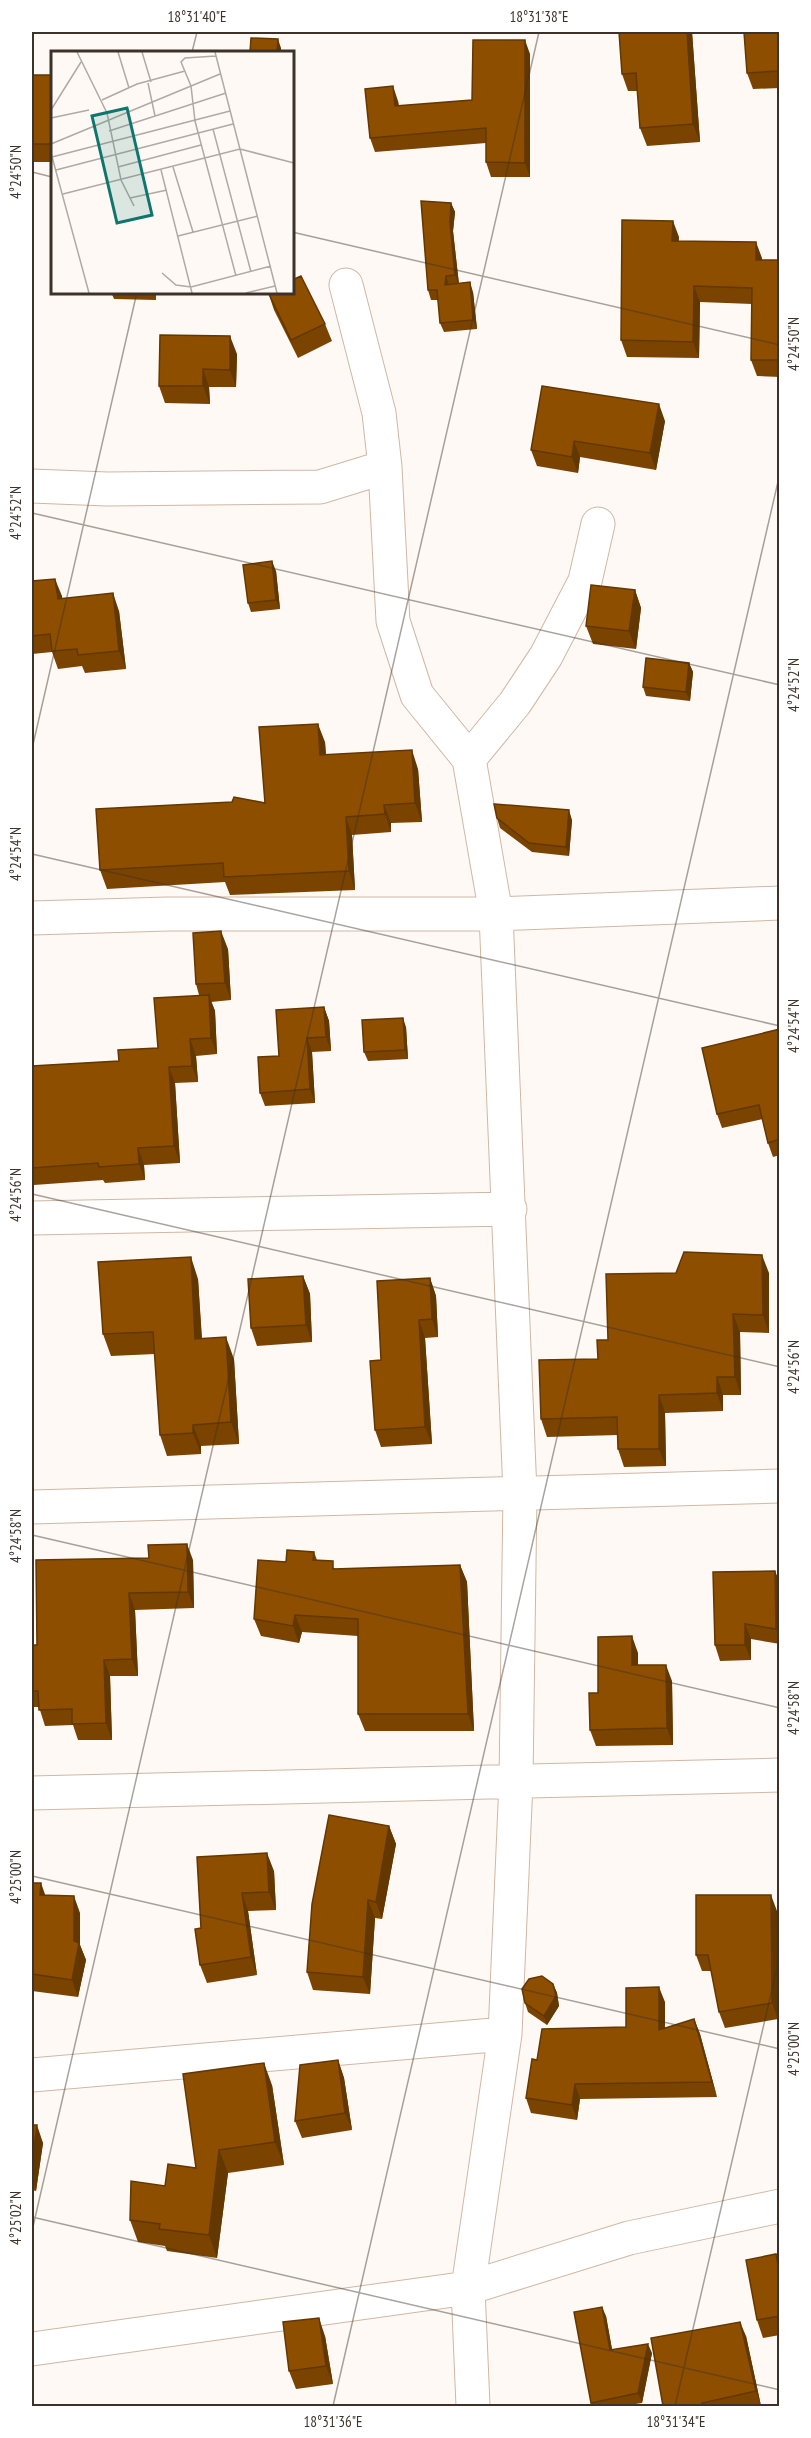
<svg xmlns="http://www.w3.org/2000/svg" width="811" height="2438" font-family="'PT Sans Narrow',sans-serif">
<rect width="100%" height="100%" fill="#fff9f5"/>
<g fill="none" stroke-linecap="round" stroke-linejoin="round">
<defs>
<path id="street" d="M346 285 379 413 385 467 393 621 417 695 469 759 496 914 520 1493 516 1782 505 2034 468 2288 473 2406
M32 486 107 489 320 487 385 467
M469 759 515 703 546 656 585 581 598 524
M32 918 168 914H496L780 903
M32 1218 510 1209
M32 1507 780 1486
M32 1793 780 1775
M32 2075 505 2034
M32 2349 468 2288 629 2238 780 2206"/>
</defs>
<use href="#street" stroke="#d1b7a3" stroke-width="35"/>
<use href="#street" stroke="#fff" stroke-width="33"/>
</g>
<path fill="#7a4300" d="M619 32H692L700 142 647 146 640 128 638 91H628L622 74Z
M780 32V88L753 89 747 73Z
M530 54V177H491L486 162V143L375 152 370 138 398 101 399 106 472 100Z
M32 75H52V162H32Z
M451 203 455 212 453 231 459 284 473 292 477 329 444 332 440 323 438 300H431L428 290Z
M679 237 678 241 762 258V260H780V377L757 376 751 360 752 304 700 302 699 358 627 357 621 340Z
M111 292H156V300L114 299Z
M268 292 325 324 332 341 298 358 274 310Z
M237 354 236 387H209L210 404 165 403 159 386Z
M665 421 656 470 580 457 578 473 537 466 531 450Z
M276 571 280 609 251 612 248 603Z
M32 581 62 596V599L119 611 126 669 85 673 82 666 58 669 52 652 32 654Z
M635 590 641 608 636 649 593 644 586 626Z
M689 663 693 672 690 701 646 696 643 687Z
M325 742 326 755 418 769 422 822 391 823V832L352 835 355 890 230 895 225 882 107 889 100 870 265 803Z
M497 818 572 820 569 856 532 852 500 828Z
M228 949 231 1000 211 1002 215 1011 217 1054 196 1056 198 1082 175 1083 180 1163 144 1165 145 1180 105 1183 103 1180 34 1185 32 1178V1066L119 1061 158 1048 199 995 196 984Z
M324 1007 329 1021 331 1051 312 1052 315 1103 265 1106 260 1093 279 1056Z
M406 1027 408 1059 368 1061 364 1052Z
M780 1029V1155L773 1157 768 1143 763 1119 722 1128 717 1114Z
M769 1273V1333L740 1332 741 1395H723V1411L665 1413 666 1466 624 1467 618 1449V1435L547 1437 541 1419 598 1359 608 1340Z
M303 1276 310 1294 312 1342 257 1346 251 1328Z
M430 1278 436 1296 438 1337 425 1338 432 1444 381 1447 375 1430 381 1360Z
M198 1279 202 1338 234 1359 239 1444 201 1446V1454L167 1456 160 1435 155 1354 111 1356 103 1334Z
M314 1552 317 1560 336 1569 460 1565 467 1582 474 1731H365L358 1714V1636L302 1632 299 1643 261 1636 254 1619 286 1562Z
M36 1560H193L194 1608 135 1610 138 1676H110L112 1740H78L73 1725 45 1726 39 1707H32V1645H37Z
M775 1571 780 1584V1644L751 1639V1660L720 1661 715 1645Z
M638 1653V1665L672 1681 673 1745 596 1746 590 1730 598 1693Z
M389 1826 396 1844 382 1919 375 1918 370 1994 313 1990 307 1972Z
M197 1857 274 1871 276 1910 248 1911 257 1975 207 1983 200 1965 201 1928Z
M32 1883 45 1895 80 1913V1945L86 1960 78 1997 32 1991Z
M777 1911 778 2019 725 2028 719 2012 711 1971H702L696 1955Z
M553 1984 557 1993 559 2006 547 2025 528 2012 525 2003Z
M665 2002V2028L694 2019 700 2034 717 2097 580 2099 577 2120 531 2113 526 2098 537 2060 626 2027Z
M338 2060 344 2078 352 2130 302 2138 295 2121Z
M272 2085 284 2165 228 2173 217 2258 167 2251 165 2246 138 2242 130 2220 165 2186 196 2168Z
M32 2125 43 2143 36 2191 32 2190Z
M776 2254 780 2265V2335L763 2338 757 2320Z
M606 2316 612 2350 652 2353 642 2403 622 2406H592L591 2403Z
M325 2336 333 2384 296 2389 289 2371Z
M746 2336 761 2406H663Z"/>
<path fill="#633700" d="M687 32H692L700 142 693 124Z
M278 39 281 48V52H277Z
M525 40 530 54V177L525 163Z
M393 86 398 101 400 120 395 106Z
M451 203 455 212 453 231 459 285 455 275 450 222Z
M673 221 679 237 678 258 672 241Z
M756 242 762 258V276L756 260Z
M446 276 449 285H445Z
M470 282 473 292 477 329 473 320Z
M694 286 700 302 699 358 693 342Z
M230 336 237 354 236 387 230 370Z
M203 369 209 387 210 404 203 386Z
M659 404 665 421 656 470 650 453Z
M574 441 580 457 578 473 572 457Z
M272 561 276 571 280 609 276 600Z
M55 579 62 596 64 617 58 599Z
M635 590 641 608 636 649 629 631Z
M113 593 119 611 126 669 119 651Z
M689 663 693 672 690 701 686 692Z
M318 724 325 742 327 774 320 755Z
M412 750 418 769 422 822 415 803Z
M384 805 391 823V832L385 814Z
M569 810 572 820 569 856 566 847Z
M346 817 352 835 355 890 349 871Z
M221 931 228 949 231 1000 225 983Z
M209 995 215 1011 217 1054 211 1038Z
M324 1007 329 1021 331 1051 326 1037Z
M403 1018 406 1027 408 1059 405 1050Z
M307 1038 312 1052 315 1103 310 1089Z
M190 1039 196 1056 198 1082 192 1066Z
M169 1067 175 1083 180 1163 174 1146Z
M138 1148 144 1165 145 1180 139 1164Z
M762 1255 769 1273V1333L763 1315Z
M191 1257 198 1279 203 1360 195 1339Z
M303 1276 310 1294 312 1342 306 1325Z
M430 1278 436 1296 438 1337 432 1319Z
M733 1314 740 1332 741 1395 735 1377Z
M419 1320 425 1338 432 1444 425 1427Z
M226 1337 234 1359 239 1444 231 1422Z
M717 1377 723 1395V1411L717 1393Z
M659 1395 665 1413 666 1466 659 1449Z
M193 1425 201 1446V1454L193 1433Z
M187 1544 193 1560 194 1608 188 1592Z
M460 1565 467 1582 474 1731 468 1714Z
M775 1571 780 1584V1639L776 1629Z
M129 1593 135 1610 138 1676 132 1659Z
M295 1615 302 1632 299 1643 293 1626Z
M745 1624 751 1639V1660L745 1645Z
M632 1636 638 1653V1682L632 1665Z
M104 1660 110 1676 112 1740 106 1723Z
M666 1665 672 1681 673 1745 667 1728Z
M389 1826 396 1844 382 1919 376 1902Z
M267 1853 274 1871 276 1910 269 1892Z
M41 1883 47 1900 40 1895Z
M242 1893 248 1911 257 1975 251 1957Z
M771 1895 777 1911 778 2019 772 2003Z
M74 1896 80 1913V1945L86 1960 78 1997 72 1980 74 1941Z
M368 1900 375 1918 370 1994 363 1977Z
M553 1984 557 1993 559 2006 547 2025 544 2016Z
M659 1987 665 2002V2045L659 2030Z
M694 2019 700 2034 717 2097 712 2082Z
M338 2060 344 2078 352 2130 345 2113Z
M264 2063 272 2085 284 2165 275 2142Z
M575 2084 580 2099 577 2120 572 2105Z
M37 2125 43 2143 36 2191 32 2177V2163Z
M219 2150 228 2173 217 2258 209 2235Z
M776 2254 780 2265V2275Z
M602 2307 606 2316 614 2360 610 2350Z
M319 2318 325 2336 333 2384 326 2366Z
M740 2322 746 2336 761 2406 756 2391Z
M648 2344 652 2353 642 2403 638 2393Z"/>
<path fill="#8e4e00" stroke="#633700" stroke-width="1.5" d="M619 32H687L693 124 640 128 636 73 622 74Z
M744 32H780V71L747 73Z
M251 38 278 39 277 52H250Z
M473 40H525V163L486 162V128L370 138 365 89 393 86 395 106 472 100Z
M32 75H52V144H32Z
M421 201 451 203 450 222 455 275 446 276 445 285 470 282 473 320 440 323 437 290H428Z
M622 220 673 221 672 241 756 242V260H780V360H751L752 288 694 286 693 342 621 340Z
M301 276 325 324 291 340 268 292H292V280Z
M160 335 230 336V370L203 369V386H159Z
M542 386 659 404 650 453 574 441 572 457 531 450Z
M272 561 276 600 248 603 243 565Z
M55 579 58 599 113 593 119 651 78 655 77 649 52 651 50 634 32 636V581Z
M591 585 635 590 629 631 586 626Z
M646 658 689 663 686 692 643 687Z
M318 724 320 755 412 750 415 803 384 805 385 814 346 817 349 871 224 877 223 863 100 870 96 809 232 802 234 797 265 803 259 727Z
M494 804 569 810 566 847 529 843 497 818Z
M221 931 225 983 196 984 193 933Z
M209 995 211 1038 190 1039 192 1066 169 1067 174 1146 138 1148 139 1164 99 1167 98 1163 32 1168V1066L119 1061 118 1050 158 1048 154 998Z
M324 1007 326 1037 307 1038 310 1089 260 1093 258 1057 279 1056 276 1010Z
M403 1018 405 1050 364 1052 362 1020Z
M780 1029V1139L768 1143 759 1105 717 1114 702 1048Z
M684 1252 762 1255 763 1315 733 1314 735 1377H717V1393L659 1395V1449H618L617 1417 541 1419 539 1360 598 1359 597 1340H608L606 1274 676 1273Z
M191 1257 195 1339 226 1337 231 1422 193 1425V1433L160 1435 153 1332 103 1334 98 1262Z
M303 1276 306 1325 251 1328 248 1279Z
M430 1278 432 1319 419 1320 425 1427 375 1430 370 1361 381 1360 377 1281Z
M187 1544 188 1592 129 1593 132 1659 104 1660 106 1723 72 1724V1709L39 1710 38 1691H32V1645H37L36 1560 149 1558 148 1545Z
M287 1550 314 1552 313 1560 333 1561V1569L460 1565 468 1714H358V1619L295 1615 293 1626 254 1619 258 1560 286 1562Z
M775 1571 776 1629 745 1624V1645H715L713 1572Z
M632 1636V1665H666L667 1728 590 1730 589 1693H598V1637Z
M329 1815 389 1826 376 1902 368 1900 363 1977 307 1972 312 1904Z
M267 1853 269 1892 242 1893 251 1957 200 1965 195 1929 201 1928 197 1857Z
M32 1883H41L40 1895 74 1896V1941L79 1943 72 1980 32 1974Z
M696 1895H771L772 2003 719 2012 708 1955H696Z
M542 1976 553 1984 556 1996 544 2016 525 2003 522 1989 529 1979Z
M659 1987V2030L694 2019 712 2082 575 2084 572 2105 526 2098 532 2059 537 2060 542 2029 626 2027V1988Z
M338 2060 345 2113 295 2121 300 2065Z
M264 2063 275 2142 219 2150 209 2235 159 2229 160 2224 130 2220 131 2181 165 2186 168 2164 196 2168 183 2074Z
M32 2125H37L32 2163Z
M776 2254 780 2275V2316L757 2320 746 2260Z
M602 2307 610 2350 648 2344 638 2393 591 2403 574 2312Z
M319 2318 326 2366 289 2371 283 2322Z
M740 2322 756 2391 702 2403V2406H663L651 2338Z"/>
<path fill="none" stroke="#3c3229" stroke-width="1.5" stroke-opacity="0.45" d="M192 52 197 32M32 172 52 177M292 232 780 345M32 513 780 685M32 749 137 292M32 854 780 1026M32 1194 780 1367M32 1535 780 1708M32 1876 780 2049M32 2217 780 2390M32 2231 539 32M333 2406 780 473M675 2406 780 1955"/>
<g transform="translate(51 51)">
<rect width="243" height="243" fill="#fff9f5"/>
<path fill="none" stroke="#b1a9a3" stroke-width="1.5" d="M26 1 56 62 70 129 83 155M67 1 78 37M91 1 100 31M164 1 226 242M165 5 134 7 130 11 140 35 144 70 185 225M97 32 104 65M51 49 86 33 134 20M0 59 30 11M0 67 38 59M162 78 200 221M58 80 175 42M0 93 169 23M0 102 38 242M1 106 179 60M67 116 150 94M122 116 142 181M5 119 182 73M110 119 141 242M12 143 189 98 243 112M79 147 116 139M127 185 207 165M111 222 125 234 140 236 220 215M195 242 224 235"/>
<path fill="#0f766e" fill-opacity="0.15" stroke="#0f766e" stroke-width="3" d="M76 57 101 164 66 172 41 65Z"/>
<rect width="243" height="243" fill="none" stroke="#3c3229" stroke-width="3"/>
</g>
<rect width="811" height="2438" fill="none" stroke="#ffffff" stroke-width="66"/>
<rect x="33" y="33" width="745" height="2372" fill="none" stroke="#3c3229" stroke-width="2"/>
<g font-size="15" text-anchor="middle" fill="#3c3229">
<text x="197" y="22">18°31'40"E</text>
<text x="539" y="22">18°31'38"E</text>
<text transform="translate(16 172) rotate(-90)" y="5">4°24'50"N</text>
<text transform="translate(794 344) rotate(-90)" y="5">4°24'50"N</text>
<text transform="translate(16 513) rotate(-90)" y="5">4°24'52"N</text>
<text transform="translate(794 685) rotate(-90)" y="5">4°24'52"N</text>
<text transform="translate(16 854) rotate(-90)" y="5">4°24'54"N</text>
<text transform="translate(794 1026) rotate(-90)" y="5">4°24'54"N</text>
<text transform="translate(16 1195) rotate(-90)" y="5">4°24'56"N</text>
<text transform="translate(794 1367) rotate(-90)" y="5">4°24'56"N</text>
<text transform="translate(16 1536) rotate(-90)" y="5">4°24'58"N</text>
<text transform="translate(794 1708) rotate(-90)" y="5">4°24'58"N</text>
<text transform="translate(16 1877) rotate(-90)" y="5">4°25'00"N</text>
<text transform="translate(794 2049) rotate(-90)" y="5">4°25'00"N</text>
<text transform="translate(16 2218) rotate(-90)" y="5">4°25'02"N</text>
<text x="333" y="2427">18°31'36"E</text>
<text x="676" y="2427">18°31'34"E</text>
</g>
</svg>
